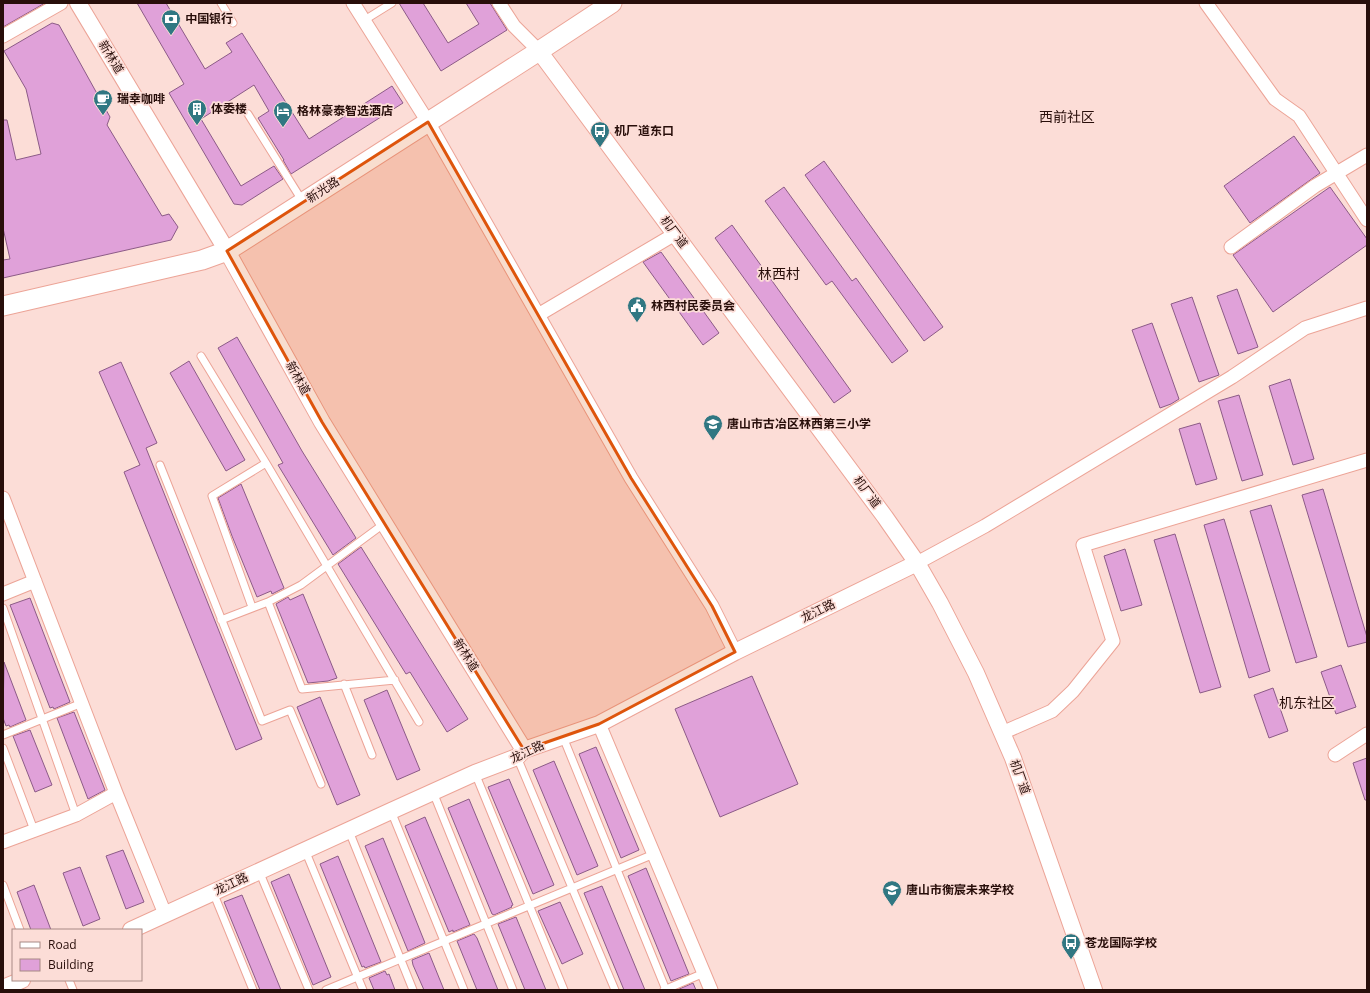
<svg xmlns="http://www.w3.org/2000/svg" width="1370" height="993" font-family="'Open Sans','Noto Sans SC',sans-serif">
<rect width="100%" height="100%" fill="#fcddd7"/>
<path fill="#e0a1d9" stroke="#8c5b87" d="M3 3H45L3 27Z
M137 3H166L205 69 232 52 226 43 242 33 309 139 392 86 403 103 291 174 283 160H284L258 118 269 111 254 85 201 119 241 186 274 166 283 179 242 205 234 204 169 93 184 84Z
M399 3H423L448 43 479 24 466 3H490L507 30 441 71Z
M52 23 59 25 110 117 107 125 162 216 169 214 178 227 171 240 3 278V260L10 259 3 228V120H7L16 160 41 154 26 89 4 51Z
M1294 136 1320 173 1250 223 1224 186Z
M824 161 943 327 924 341 805 175Z
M784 187 852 281 856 278 908 351 892 363 832 281 826 285 765 201Z
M1330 187 1367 239V245L1273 312 1233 255Z
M732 225 851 391 834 403 715 238Z
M661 252 719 333 703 345 643 262Z
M1237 289 1258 347 1238 354 1217 296Z
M1192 297 1219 375 1199 382 1171 304Z
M1152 323 1179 399 1171 404 1160 408 1132 330Z
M237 337 302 451 356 538 333 555 278 465 283 463 218 348Z
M189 361 245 460 226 471 170 373Z
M121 362 157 443 146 448 262 739 236 750 124 472 140 465 99 372Z
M1290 379 1314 459 1293 465 1269 386Z
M1239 395 1263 475 1242 481 1218 401Z
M1200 423 1217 479 1196 485 1179 429Z
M241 484 284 588 272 594 271 591 257 597 232 536 218 498Z
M1323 489 1367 637V642L1348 647 1302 495Z
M1271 505 1317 657 1296 663 1250 511Z
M1224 519 1270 671 1249 678 1204 525Z
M1175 534 1221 687 1200 693 1154 540Z
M361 547 468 719 447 732 410 672 406 674 338 564Z
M1125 549 1142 605 1121 611 1104 556Z
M303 594 337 678 328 681 308 683 276 604 288 597 290 600Z
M30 598 70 702 54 709 53 707 50 708 10 605Z
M4 662 26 720 10 727 9 725 6 726 3 718Z
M1341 665 1356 707 1336 714 1321 672Z
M752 676 798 784 720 817 675 709Z
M1273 688 1288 731 1269 738 1254 695Z
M387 690 420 770 397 780 364 700Z
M320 697 360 795 337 805 297 707Z
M74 712 105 790 88 799 57 718Z
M30 730 52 785 35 792 13 736Z
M596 747 639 850 621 858 579 754Z
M1367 758V800H1365L1353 763Z
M554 761 598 866 577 875 533 770Z
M509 779 554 885 533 894 488 787Z
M469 799 513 905 511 906 512 907 494 915 492 914 448 808Z
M425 817 470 925 453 932V930L449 932 405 826Z
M383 838 425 943 408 951 365 846Z
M123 850 144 902 126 909 106 856Z
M338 856 381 962 365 968 364 966 362 967 320 864Z
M80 867 100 919 83 926 63 873Z
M646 868 689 974 671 981 628 876Z
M289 874 331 977 313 985 271 882Z
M34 885 51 930H31L17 892Z
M602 886 645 990H624L584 893Z
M242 895 281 990H260L224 902Z
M560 902 583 954 562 964 538 911Z
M516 917 546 990H525L498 924Z
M474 934 477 938 498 990H477L457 941Z
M429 953 444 990H424L413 965 412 960Z
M385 971 387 975 389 974 395 990H374L369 978Z
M693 983 696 990H677Z"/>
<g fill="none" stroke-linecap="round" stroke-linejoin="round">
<defs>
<path id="service" d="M221 3 233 23
M363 21 392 3
M248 114 303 202
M201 356 266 463 419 722
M160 465 262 721 290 710 321 784
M268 602 302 689 395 680
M252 607 212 496 266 463
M3 608 76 815
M221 620 268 602 301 585 385 523
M344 684 372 755
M3 735 82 703
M563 737 666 990
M3 748 34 830
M517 757 615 990
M475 773 564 990
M433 792 513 990
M391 811 464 990
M349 831 413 990
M305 850 363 990
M259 871 309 990
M3 885 20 930
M213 892 253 990
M69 980 73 990
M326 990 654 854
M664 990 704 973"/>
<path id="minor" d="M353 3 428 122 631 478 712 606 735 652
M499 3 514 26 539 51
M1206 3 1275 99 1299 116 1367 220
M3 36 61 3
M1231 247 1315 186 1367 155
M538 315 675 234
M3 498 116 793 165 914
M917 563 985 526 1232 377 1305 328 1367 308
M3 594 35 581
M599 724 711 990
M1002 733 1052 711 1073 691 1113 641 1083 545 1367 460
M1335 755 1367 734
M3 842 76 815 116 793"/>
<path id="tertiary" d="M78 3 227 251 322 422 524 750
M539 51 885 517 917 563 940 603 976 673 1013 758 1094 990
M131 930 391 811 475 773 517 757 524 750 599 724 735 652 917 563
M3 988 22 980"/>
<path id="secondary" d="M3 306 202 260 227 251 539 51 612 3"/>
</defs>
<use href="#service" stroke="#eca497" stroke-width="9"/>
<use href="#minor" stroke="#eca497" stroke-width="15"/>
<use href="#tertiary" stroke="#eca497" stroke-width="18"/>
<use href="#secondary" stroke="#eca497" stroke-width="21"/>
<use href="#service" stroke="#fff" stroke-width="7"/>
<use href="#minor" stroke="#fff" stroke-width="13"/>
<use href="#tertiary" stroke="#fff" stroke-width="16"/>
<use href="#secondary" stroke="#fff" stroke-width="19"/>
</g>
<path fill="#de550c" fill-opacity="0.2" stroke="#de550c" stroke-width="3" stroke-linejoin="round" d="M428 122 631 478 712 606 735 652 599 724 524 750 322 422 227 251Z"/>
<defs>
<symbol id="bank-pin" viewBox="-11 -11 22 30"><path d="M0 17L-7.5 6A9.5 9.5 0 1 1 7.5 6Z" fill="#307782" stroke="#fcddd7"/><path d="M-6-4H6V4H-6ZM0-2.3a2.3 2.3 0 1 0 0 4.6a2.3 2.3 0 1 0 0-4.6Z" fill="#fff"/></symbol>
<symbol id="cafe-pin" viewBox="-11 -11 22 30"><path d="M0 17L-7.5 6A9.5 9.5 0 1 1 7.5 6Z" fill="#307782" stroke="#fcddd7"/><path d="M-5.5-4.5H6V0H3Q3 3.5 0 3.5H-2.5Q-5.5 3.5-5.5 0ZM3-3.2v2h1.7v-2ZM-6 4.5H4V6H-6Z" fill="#fff"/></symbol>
<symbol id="building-pin" viewBox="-11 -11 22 30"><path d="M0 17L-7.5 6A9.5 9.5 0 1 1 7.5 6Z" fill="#307782" stroke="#fcddd7"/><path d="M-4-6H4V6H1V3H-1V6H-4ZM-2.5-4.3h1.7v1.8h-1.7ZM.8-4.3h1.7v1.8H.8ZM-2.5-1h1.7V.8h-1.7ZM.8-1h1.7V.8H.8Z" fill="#fff"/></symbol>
<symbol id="hotel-pin" viewBox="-11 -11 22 30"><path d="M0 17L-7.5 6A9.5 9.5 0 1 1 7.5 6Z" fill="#307782" stroke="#fcddd7"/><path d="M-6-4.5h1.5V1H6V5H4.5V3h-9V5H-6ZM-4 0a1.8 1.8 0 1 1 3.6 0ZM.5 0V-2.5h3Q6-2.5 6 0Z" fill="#fff"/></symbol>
<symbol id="bus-pin" viewBox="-11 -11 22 30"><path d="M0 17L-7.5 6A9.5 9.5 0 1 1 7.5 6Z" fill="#307782" stroke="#fcddd7"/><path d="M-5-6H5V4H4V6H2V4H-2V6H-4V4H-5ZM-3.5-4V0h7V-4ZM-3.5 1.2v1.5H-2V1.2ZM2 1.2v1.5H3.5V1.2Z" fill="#fff"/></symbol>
<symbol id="civic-pin" viewBox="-11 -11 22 30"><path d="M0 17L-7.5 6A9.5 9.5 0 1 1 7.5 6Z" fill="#307782" stroke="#fcddd7"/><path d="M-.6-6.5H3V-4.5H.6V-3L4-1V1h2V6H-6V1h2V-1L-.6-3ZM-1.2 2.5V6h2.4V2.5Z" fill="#fff"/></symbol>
<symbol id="school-pin" viewBox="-11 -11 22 30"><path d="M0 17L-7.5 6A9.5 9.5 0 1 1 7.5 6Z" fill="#307782" stroke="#fcddd7"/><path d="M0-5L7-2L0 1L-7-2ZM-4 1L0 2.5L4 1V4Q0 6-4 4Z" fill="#fff"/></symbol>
</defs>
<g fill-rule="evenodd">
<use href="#bank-pin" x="160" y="8" width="22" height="30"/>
<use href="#cafe-pin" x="92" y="88" width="22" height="30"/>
<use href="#building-pin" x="186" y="98" width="22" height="30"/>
<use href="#hotel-pin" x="272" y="100" width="22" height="30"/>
<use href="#bus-pin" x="589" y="120" width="22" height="30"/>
<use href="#civic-pin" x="626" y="295" width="22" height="30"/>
<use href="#school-pin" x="702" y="413" width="22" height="30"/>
<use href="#school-pin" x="881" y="879" width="22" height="30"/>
<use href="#bus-pin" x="1060" y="932" width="22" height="30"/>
</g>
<g text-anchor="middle" stroke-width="3.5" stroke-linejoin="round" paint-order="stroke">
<g font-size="12" font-weight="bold" fill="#280e0a" stroke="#fcddd7" text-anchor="start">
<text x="185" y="23">中国银行</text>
<text x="117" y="103">瑞幸咖啡</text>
<text x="211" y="113">体委楼</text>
<text x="297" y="115">格林豪泰智选酒店</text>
<text x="614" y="135">机厂道东口</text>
<text x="651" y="310">林西村民委员会</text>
<text x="727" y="428">唐山市古冶区林西第三小学</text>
<text x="906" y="894">唐山市衡宸未来学校</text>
<text x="1085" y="947">苍龙国际学校</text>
</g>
<g font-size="12" fill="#280e0a" stroke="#fcddd7">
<text transform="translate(111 57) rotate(59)" y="4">新林道</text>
<text transform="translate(323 190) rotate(-33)" y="4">新光路</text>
<text transform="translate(674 232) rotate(53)" y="4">机厂道</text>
<text transform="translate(298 378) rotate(61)" y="4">新林道</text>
<text transform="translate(867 492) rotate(53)" y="4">机厂道</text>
<text transform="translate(818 611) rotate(-26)" y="4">龙江路</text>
<text transform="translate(466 655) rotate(58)" y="4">新林道</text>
<text transform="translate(527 752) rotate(-25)" y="4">龙江路</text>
<text transform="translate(1020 777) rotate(70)" y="4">机厂道</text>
<text transform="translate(231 884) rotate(-25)" y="4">龙江路</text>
</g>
<g font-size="14" fill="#280e0a" stroke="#fcddd7">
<text x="1067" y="122">西前社区</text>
<text x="779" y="279">林西村</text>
<text x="1307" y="708">机东社区</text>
</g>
</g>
<rect width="1370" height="993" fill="none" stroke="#280e0a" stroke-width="8"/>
<rect x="12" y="929" width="130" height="52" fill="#fcddd7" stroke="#a78a85"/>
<rect x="20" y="942" width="20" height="6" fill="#ffffff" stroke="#a78a85"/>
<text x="48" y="949" font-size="12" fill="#280e0a">Road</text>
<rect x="20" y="959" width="20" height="12" fill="#e0a1d9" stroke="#a78a85"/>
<text x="48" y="969" font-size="12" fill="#280e0a">Building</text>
</svg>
